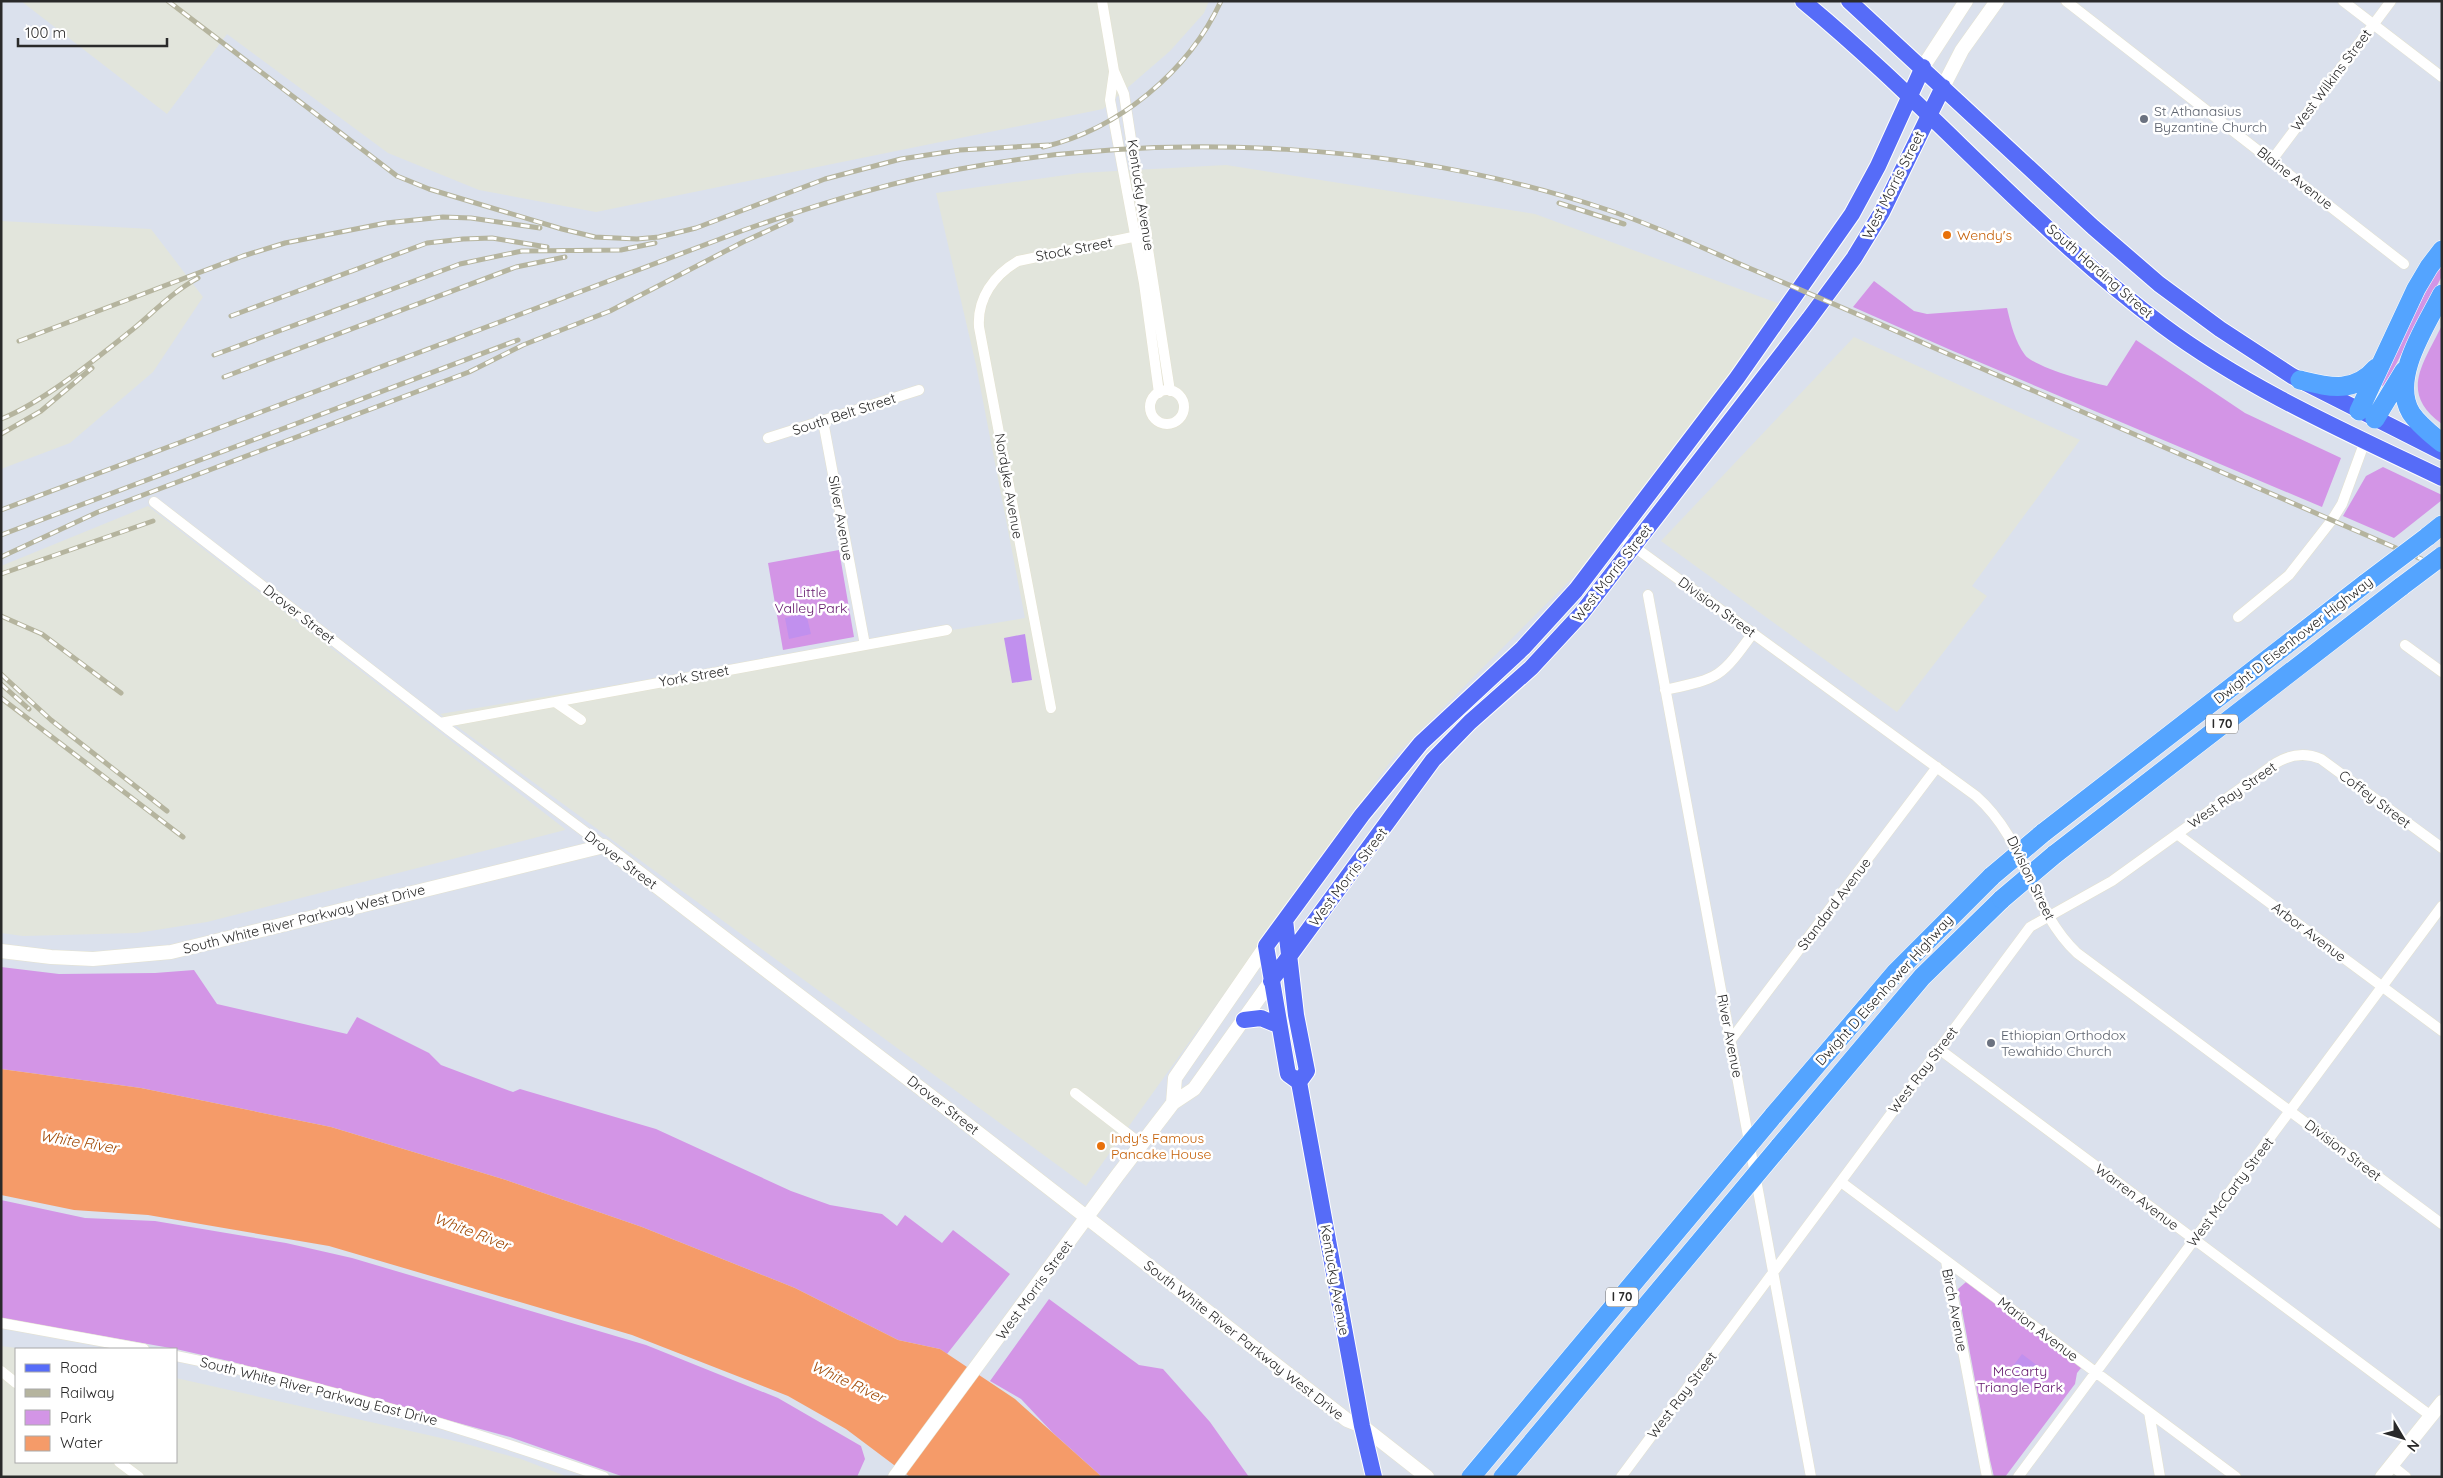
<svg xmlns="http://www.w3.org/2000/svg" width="2443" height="1478" font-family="Quicksand,sans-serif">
<rect width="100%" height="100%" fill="#dbe1ed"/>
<path fill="#e2e5dc" d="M21 1H1209L1204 13 1170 51 1103 109 596 212 479 190 388 153 227 34 167 114Z
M1226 165 1535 214 1783 305 1588 562 1393 758 1086 1186 440 714 1025 618 976 365 936 193 1080 173Z
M1 221 151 229 203 297 153 372 70 443 1 469Z
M1854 337 2080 440 1972 586 1987 596 1897 712 1661 541Z
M148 506 565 829V830L207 922 137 933 23 936 1 933V566Z
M1 1346 24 1349H16V1462H176V1378L459 1442 521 1459 568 1477H1Z"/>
<path fill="#d395e6" d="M2442 260V276L2392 372 2383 386 2379 384Z
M1874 281 1914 311 1927 314 2007 308C2011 325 2015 341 2025 355 2034 367 2091 383 2107 386L2136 340 2245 413 2341 458 2322 507 1953 351 1853 307Z
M2442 325V424C2398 393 2424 363 2442 325Z
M2383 467 2442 495V500L2394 538 2343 516 2366 476Z
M839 550 854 637 783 650 768 563Z
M1 967 59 974 155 973 194 970 217 1004 347 1034 357 1017 429 1053 441 1065 513 1092 520 1089 656 1129 791 1191 830 1205 882 1214 897 1226 905 1215 942 1243 953 1230 1010 1274 947 1354 940 1349 898 1340 795 1288 642 1227 506 1180 331 1127 141 1088 1 1069Z
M1 1200 85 1218 155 1221 286 1243 352 1258 646 1345 778 1398 861 1446 865 1459 857 1477H624L510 1437 233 1362 176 1349 1 1318Z
M1966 1282 2081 1368 2077 1373 2075 1384 2005 1477H1994L1990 1460 1958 1289Z
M1049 1299 1139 1365 1163 1369 1210 1422 1249 1477H1102L1053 1433 1021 1399 990 1381Z"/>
<path fill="#c190ee" d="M806 613 811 634 789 639 785 618Z
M1025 634 1032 680 1012 683 1004 638Z
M2022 1354 2042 1369 2026 1389 2007 1374Z"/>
<path fill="#f59b69" d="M1 1069 141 1088 331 1127 506 1180 642 1227 795 1288 898 1340 940 1349 1015 1399 1102 1477H910L846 1429 788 1396 632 1335 329 1246 148 1215 74 1210 1 1195Z"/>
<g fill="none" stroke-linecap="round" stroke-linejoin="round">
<defs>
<path id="street" d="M1102 1 1114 71 1124 94 1170 391
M2066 1 2404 264
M2343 1 2442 77
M1114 72 1110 100 1144 283 1159 393
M2272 160 2391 1
M1150 407a17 17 0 1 1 34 0a17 17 0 1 1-34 0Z
M823 421 865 645
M768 438 919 390
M154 502 449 730 604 846
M1618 535 1976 796C2028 842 2029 907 2077 953L2442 1224
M1648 595 1811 1477
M2238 617 2289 575 2332 520 2342 504 2365 441
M2405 645 2442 672
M1665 690C1719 678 1720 679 1753 633
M555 702 581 720
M1051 708 979 327C977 298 994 275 1018 261L1147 234
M440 723 947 630
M2177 834 2442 1031
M1730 1041 1937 767
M1939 1049 2431 1416
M1075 1093 1141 1144
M1841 1182 2236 1477
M1946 1261 1987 1477
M1 1323 144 1349
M176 1356C322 1385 464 1428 604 1477
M1 1371 16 1383
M2149 1412 2160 1477
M119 1462 139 1477
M2391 1465 2406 1477
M1621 1477 2030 927 2112 881 2276 763C2291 754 2305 752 2321 759L2442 848
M2018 1477 2442 906"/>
<path id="secondary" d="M1923 67 1966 1
M1943 87 1962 50 1997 1
M1 951 51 957 93 959 171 952 604 846 941 1104 1347 1420 1362 1426 1427 1477
M1173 1103 1175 1078 1266 946
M895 1477 1117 1176 1173 1103 1194 1089 1271 981
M2382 1477 2442 1402"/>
<path id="primary" d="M1803 1C1927 103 2034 229 2162 325 2248 389 2346 432 2442 478
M1849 1 2093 227 2159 284 2220 329 2292 376 2442 452
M1285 920 1296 1015 1307 1071 1299 1082 1362 1426 1374 1477
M1271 981 1433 760 1470 722 1531 668 1581 614 1809 319 1854 258 1882 212 1943 87
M1244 1020 1261 1018 1278 1025
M1299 1082 1288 1074 1266 946 1362 815 1421 743 1523 648 1576 590 1737 378 1852 214 1878 166 1923 67"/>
<path id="highway" d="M2442 294C2426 326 2390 378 2411 413 2419 425 2431 434 2442 443
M2300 380C2329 387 2354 394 2376 368
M2359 411 2416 289 2429 267 2442 250
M2375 419 2404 371
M2427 537 2442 525
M2043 833 2366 583
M2054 855 2402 586
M1773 1116 1896 972 1992 876
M1779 1147 1922 977 2002 899"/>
</defs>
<use href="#street" stroke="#e4e2d0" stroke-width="11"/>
<use href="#secondary" stroke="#e4e2d0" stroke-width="15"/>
<use href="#primary" stroke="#fff" stroke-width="18"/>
<use href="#highway" stroke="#fff" stroke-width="20"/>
<use href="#street" stroke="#fff" stroke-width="10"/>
<use href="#secondary" stroke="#fff" stroke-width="14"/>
<use href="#primary" stroke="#566cf8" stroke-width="16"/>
<use href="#highway" stroke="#54a4ff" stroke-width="19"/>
<defs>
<path id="rail" d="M168 1 397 176 429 189 562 229 595 237 637 239 659 237 696 228 825 179 901 159 960 150 1049 145
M1043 147C1118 130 1189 71 1221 1
M1559 203 1624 224
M231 316 427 243 463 239 492 238 547 247
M19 341 243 256 285 243 386 223 443 217 471 218 540 228
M214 355 460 264 522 251 621 250 655 243
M224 377 516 267 565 257
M1 419C42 403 97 358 132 330 154 312 172 292 198 278
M1 434 41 411 92 368
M1 510 744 230C815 205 887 183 960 169 1168 130 1407 142 1608 210 1656 226 1703 248 1749 268 1813 295 1876 322 1939 350 2107 422 2274 495 2442 568
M1 535 518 340
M1 557 98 512 469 372 523 345 610 311 743 242 791 220
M1 574 153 521
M1 616 42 634 121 693
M1 674 51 720 167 811
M1 684 29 709
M1 698 183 837"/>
</defs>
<use href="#rail" stroke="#b5b49e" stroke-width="5"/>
<use href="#rail" stroke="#fff" stroke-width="3" stroke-dasharray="9" stroke-linecap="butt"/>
<defs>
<path id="highway-bridge" d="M2366 583 2427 537
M2402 586 2442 556
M1992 876 2043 833
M2002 899 2054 855
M1471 1477 1773 1116
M1503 1477 1779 1147"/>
</defs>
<use href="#highway-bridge" stroke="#fff" stroke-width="20" stroke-linecap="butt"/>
<use href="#highway-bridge" stroke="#54a4ff" stroke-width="19"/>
</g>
<g fill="#6b7280" stroke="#fff" stroke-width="2">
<circle cx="2144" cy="119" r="5"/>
<circle cx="1991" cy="1043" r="5"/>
</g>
<g fill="#e8710a" stroke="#fff" stroke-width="2">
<circle cx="1947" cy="235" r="5"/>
<circle cx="1101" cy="1146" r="5"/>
</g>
<g text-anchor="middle" stroke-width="5" stroke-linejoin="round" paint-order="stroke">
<g fill="#fff" stroke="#6a6a6a" stroke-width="1">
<rect x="2206" y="714.5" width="32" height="19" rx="4"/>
<rect x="1606" y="1287.5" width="32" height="19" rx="4"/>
</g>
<g font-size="12" font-weight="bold" fill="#2a2a2a">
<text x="2222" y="728">I 70</text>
<text x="1622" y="1301">I 70</text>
</g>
<g font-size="14" fill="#2a2a2a" stroke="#fff">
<text transform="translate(2331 80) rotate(-53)" y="5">West Wilkins Street</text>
<text transform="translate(2295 178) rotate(38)" y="5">Blaine Avenue</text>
<text transform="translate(1893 185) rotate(-63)" y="5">West Morris Street</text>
<text transform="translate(1141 195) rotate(81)" y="5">Kentucky Avenue</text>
<text transform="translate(1074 249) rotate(-11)" y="5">Stock Street</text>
<text transform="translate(2100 271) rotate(41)" y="5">South Harding Street</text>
<text transform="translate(844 414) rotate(-18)" y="5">South Belt Street</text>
<text transform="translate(1009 486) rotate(80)" y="5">Nordyke Avenue</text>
<text transform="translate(841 518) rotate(80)" y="5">Silver Avenue</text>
<text transform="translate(1612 573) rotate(-52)" y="5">West Morris Street</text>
<text transform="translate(1717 607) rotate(36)" y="5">Division Street</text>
<text transform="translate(299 614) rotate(38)" y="5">Drover Street</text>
<text transform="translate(2293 640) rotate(-38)" y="5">Dwight D Eisenhower Highway</text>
<text transform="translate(694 676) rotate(-10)" y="5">York Street</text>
<text transform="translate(2232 795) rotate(-35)" y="5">West Ray Street</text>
<text transform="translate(2375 799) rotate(37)" y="5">Coffey Street</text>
<text transform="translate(621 860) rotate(37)" y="5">Drover Street</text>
<text transform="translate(1348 877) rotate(-53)" y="5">West Morris Street</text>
<text transform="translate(2031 878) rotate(64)" y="5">Division Street</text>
<text transform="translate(1834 904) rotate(-53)" y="5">Standard Avenue</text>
<text transform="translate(304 919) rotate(-14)" y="5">South White River Parkway West Drive</text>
<text transform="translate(2309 932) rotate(37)" y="5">Arbor Avenue</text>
<text transform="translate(1884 990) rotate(-48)" y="5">Dwight D Eisenhower Highway</text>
<text transform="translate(1730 1036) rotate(79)" y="5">River Avenue</text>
<text transform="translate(1923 1070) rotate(-53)" y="5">West Ray Street</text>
<text transform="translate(943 1105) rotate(38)" y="5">Drover Street</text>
<text transform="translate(2343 1150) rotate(37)" y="5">Division Street</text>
<text transform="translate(2230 1192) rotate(-53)" y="5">West McCarty Street</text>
<text transform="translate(2137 1197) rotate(37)" y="5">Warren Avenue</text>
<text transform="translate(1335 1280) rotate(80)" y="5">Kentucky Avenue</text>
<text transform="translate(1034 1290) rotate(-54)" y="5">West Morris Street</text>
<text transform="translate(1955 1310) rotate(79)" y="5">Birch Avenue</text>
<text transform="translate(2038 1329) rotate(37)" y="5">Marion Avenue</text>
<text transform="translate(1244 1340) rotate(38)" y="5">South White River Parkway West Drive</text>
<text transform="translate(319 1391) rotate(14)" y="5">South White River Parkway East Drive</text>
<text transform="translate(1682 1395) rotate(-53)" y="5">West Ray Street</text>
</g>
<g font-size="14" fill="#5b616d" stroke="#fff" text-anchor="start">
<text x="2154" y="116">St Athanasius<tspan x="2154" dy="16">Byzantine Church</tspan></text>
<text x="2001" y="1040">Ethiopian Orthodox<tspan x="2001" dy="16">Tewahido Church</tspan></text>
</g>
<g font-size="14" fill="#c56008" stroke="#fff" text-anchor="start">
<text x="1957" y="240">Wendy's</text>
<text x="1111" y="1143">Indy's Famous<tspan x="1111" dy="16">Pancake House</tspan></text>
</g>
<g font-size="14" fill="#62166b" stroke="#fff">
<text x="811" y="597">Little<tspan x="811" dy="16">Valley Park</tspan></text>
<text x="2020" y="1376">McCarty<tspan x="2020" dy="16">Triangle Park</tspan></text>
</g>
<g font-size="15" font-style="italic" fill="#a24b07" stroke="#fff">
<text transform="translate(79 1142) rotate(9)" y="5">White River</text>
<text transform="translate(472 1232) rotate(21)" y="5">White River</text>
<text transform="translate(848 1382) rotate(25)" y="5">White River</text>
</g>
</g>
<rect width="2443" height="1478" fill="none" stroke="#2a2a2a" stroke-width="5"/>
<rect x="15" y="1348" width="162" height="115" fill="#ffffff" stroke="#aaaaaa"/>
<rect x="25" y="1364" width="25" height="8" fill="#566cf8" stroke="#aaaaaa"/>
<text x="60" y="1373" font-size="15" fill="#2a2a2a">Road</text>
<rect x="25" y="1389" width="25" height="8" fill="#b5b49e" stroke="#aaaaaa"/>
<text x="60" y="1398" font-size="15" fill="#2a2a2a">Railway</text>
<rect x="25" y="1410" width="25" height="15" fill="#d395e6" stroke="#aaaaaa"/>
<text x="60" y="1423" font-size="15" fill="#2a2a2a">Park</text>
<rect x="25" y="1436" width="25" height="15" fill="#f59b69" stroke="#aaaaaa"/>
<text x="60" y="1448" font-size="15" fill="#2a2a2a">Water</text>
<g transform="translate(2403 1438) rotate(128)" stroke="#ffffff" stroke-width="4" paint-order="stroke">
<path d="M0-4L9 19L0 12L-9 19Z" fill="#2a2a2a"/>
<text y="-8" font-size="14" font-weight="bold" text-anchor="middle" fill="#2a2a2a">N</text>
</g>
<path d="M18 38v8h149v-8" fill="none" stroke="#2a2a2a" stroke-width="2.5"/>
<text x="25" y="38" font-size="15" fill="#2a2a2a" stroke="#ffffff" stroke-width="4" paint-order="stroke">100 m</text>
</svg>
